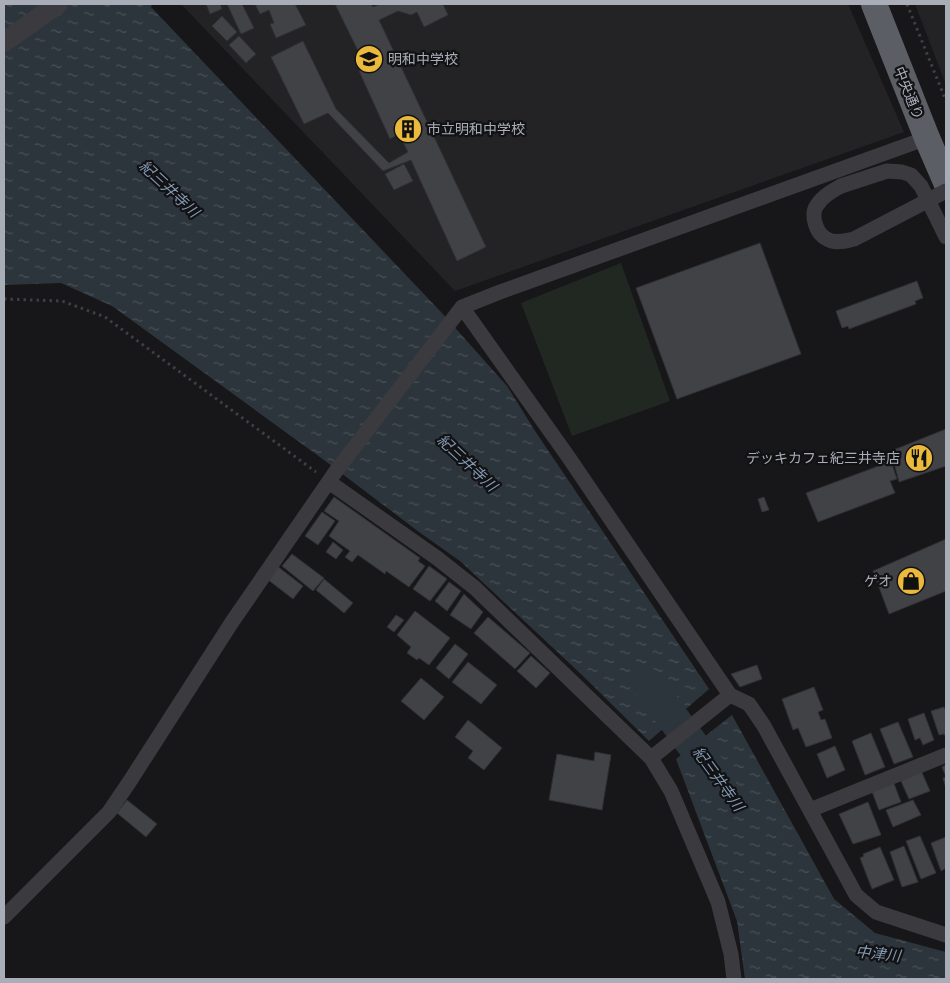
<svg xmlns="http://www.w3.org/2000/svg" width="950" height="983" font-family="Montserrat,'Noto Sans JP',sans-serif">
<defs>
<pattern id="water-ripples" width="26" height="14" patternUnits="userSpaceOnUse" patternTransform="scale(1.25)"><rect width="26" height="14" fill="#2d353c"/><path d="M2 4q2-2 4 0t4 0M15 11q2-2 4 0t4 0" fill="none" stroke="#495056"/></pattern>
</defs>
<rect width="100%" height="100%" fill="#171719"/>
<path fill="#232326" d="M181 4H848L904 132 455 291Z
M915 4H946V85Z"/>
<path fill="#212822" d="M621 263 670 401 572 436 521 303Z"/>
<path fill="url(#water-ripples)" d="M4 4H152L151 7 441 312 507 386 535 431 709 689 649 741 582 675 460 561 419 532 324 460 112 306 61 283 4 285Z
M732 715 834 899 875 933 946 952V979H745L737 921 676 759Z"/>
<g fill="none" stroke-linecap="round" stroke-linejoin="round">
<path stroke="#2d353c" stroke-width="32" d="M648 684 720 782"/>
</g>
<path fill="#414246" stroke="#313135" d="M206 4H220L222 9 210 14Z
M227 4H242L254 28 241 34Z
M255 4H295L306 25 276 38 270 24 274 23 269 10 260 14Z
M335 4H371L373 7 380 4H443L448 15 424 27 417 12 411 15 398 11 379 20 486 247 457 261 411 160 383 171 328 113 304 124 271 57 303 41 336 109 389 163 408 152 399 134 390 139 359 71 366 67Z
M222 16 237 32 227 41 212 26Z
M239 36 256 54 246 63 229 45Z
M404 164 413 181 394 190 385 174Z
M760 243 801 354 677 399 636 288Z
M917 281 923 298 915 301 916 304 849 329 848 326 842 328 836 311Z
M946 429V466L899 482 891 451Z
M888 453 897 479 890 481 895 493 818 522 806 493 884 464 881 456Z
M334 497 420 558 418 561 425 566 409 587 386 571 385 574 358 555 352 562 345 557 350 551 329 536 339 521 324 511Z
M764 497 769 510 762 512 758 499Z
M322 512 335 521 318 545 305 536Z
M946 539V591L889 614 873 571Z
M333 542 343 550 336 559 326 552Z
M292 554 324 578 313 591 282 566Z
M277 566 303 586 293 599 267 579Z
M429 566 447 579 430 601 413 589Z
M324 579 353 603 344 613 316 590Z
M449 582 461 591 447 611 435 601Z
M464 594 483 612 471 629 450 615Z
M415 611 450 638 429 665 419 658 417 660 407 653 411 647 397 635Z
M396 615 404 620 394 632 387 627Z
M488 617 530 653 515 669 474 633Z
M455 644 468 654 449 679 436 668Z
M531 656 550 673 536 688 517 671Z
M468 662 497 685 481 704 452 682Z
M757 665 762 679 740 687 731 674Z
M421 678 444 697 424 720 401 701Z
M814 687 823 710 818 712 821 720 825 719 832 738 806 747 798 728 793 730 782 699Z
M944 707 946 711V737L944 734 939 735 931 711Z
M924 713 934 740 923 745 920 738 915 740 908 719Z
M468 720 502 748 484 770 468 758 473 751 455 737Z
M898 722 913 757 894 764 880 729Z
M871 733 885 767 865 775 852 741Z
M835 746 845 770 827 778 817 754Z
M595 752 611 755 602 810 549 800 557 754 594 761Z
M946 765V788L943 778 946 777 942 767Z
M920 768 930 791 909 799 900 779Z
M893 781 901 802 879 810 871 789Z
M127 800 157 824 146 837 117 813Z
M913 800 921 815 893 827 886 810Z
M868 802 881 835 853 844 839 814Z
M920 836 936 873 921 879 906 841Z
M946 837V868L941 871 931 843Z
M904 846 918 882 902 887 890 852Z
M880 847 894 880 872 889 860 858 864 856 863 854Z"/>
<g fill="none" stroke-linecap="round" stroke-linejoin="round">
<path stroke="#3e3f44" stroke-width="3" stroke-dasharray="2.5 4" stroke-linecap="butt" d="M907 4 946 101
M4 299 62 301 105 317 316 472"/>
<path stroke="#3a3a3f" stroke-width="15" d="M841 186 887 171 902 172 911 175 921 186 946 237
M462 307 567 455 730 695 749 704 764 726 856 895 876 912 946 935
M329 482 437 558 475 588 651 758 671 791 718 902 731 954 734 979
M651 758 730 695
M810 810 946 755
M4 917 109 812 130 781 232 622 336 471 462 307 500 292 927 138"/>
<path stroke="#3a3a3f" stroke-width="20" d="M4 42 58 4"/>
<path stroke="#5c5e65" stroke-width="26" d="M874 4 927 138 946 182"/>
<path stroke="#3a3a3f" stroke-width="15" d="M841 186C832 191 823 196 817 205 810 215 816 234 827 239 835 244 845 241 854 239L946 191"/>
</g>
<defs>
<symbol id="school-disc" viewBox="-11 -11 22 22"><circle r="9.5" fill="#ebba3d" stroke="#121214"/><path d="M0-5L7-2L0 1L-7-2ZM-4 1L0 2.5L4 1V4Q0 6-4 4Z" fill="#111"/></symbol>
<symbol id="building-disc" viewBox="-11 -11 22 22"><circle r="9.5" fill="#ebba3d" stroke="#121214"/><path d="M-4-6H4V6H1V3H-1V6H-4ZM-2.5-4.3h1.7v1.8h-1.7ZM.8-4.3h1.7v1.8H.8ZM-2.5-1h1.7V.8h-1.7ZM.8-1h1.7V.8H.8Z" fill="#111"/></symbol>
<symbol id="restaurant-disc" viewBox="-11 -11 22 22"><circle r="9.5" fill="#ebba3d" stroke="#121214"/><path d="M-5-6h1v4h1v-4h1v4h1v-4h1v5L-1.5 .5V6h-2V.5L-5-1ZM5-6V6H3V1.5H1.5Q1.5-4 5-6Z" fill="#111"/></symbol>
<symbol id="shop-disc" viewBox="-11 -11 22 22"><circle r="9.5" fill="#ebba3d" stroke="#121214"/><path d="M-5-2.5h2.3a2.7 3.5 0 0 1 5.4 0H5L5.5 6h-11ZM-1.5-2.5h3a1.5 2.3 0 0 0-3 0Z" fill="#111"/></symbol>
</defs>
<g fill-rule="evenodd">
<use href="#school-disc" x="353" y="43" width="32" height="32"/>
<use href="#building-disc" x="392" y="113" width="32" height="32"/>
<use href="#restaurant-disc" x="903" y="442" width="32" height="32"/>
<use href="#shop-disc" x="895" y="565" width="32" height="32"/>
</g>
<g text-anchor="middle" stroke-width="4.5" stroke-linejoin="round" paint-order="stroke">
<g font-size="14" fill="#a9adb8" stroke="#121214" text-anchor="start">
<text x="388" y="64">明和中学校</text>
<text x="427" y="134">市立明和中学校</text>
<text x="900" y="463" text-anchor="end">デッキカフェ紀三井寺店</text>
<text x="892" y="586" text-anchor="end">ゲオ</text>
</g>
<g font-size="14" fill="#a9adb8" stroke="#121214">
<text transform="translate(909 93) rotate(68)" y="5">中央通り</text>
</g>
<g font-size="15" font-style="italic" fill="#8299b1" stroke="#121214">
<text transform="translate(169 189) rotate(43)" y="5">紀三井寺川</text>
<text transform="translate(467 463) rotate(43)" y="5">紀三井寺川</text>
<text transform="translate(718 779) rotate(54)" y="5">紀三井寺川</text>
<text transform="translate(878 954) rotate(6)" y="5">中津川</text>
</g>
</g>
<rect width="950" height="983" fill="none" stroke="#a9adb8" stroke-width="10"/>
</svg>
